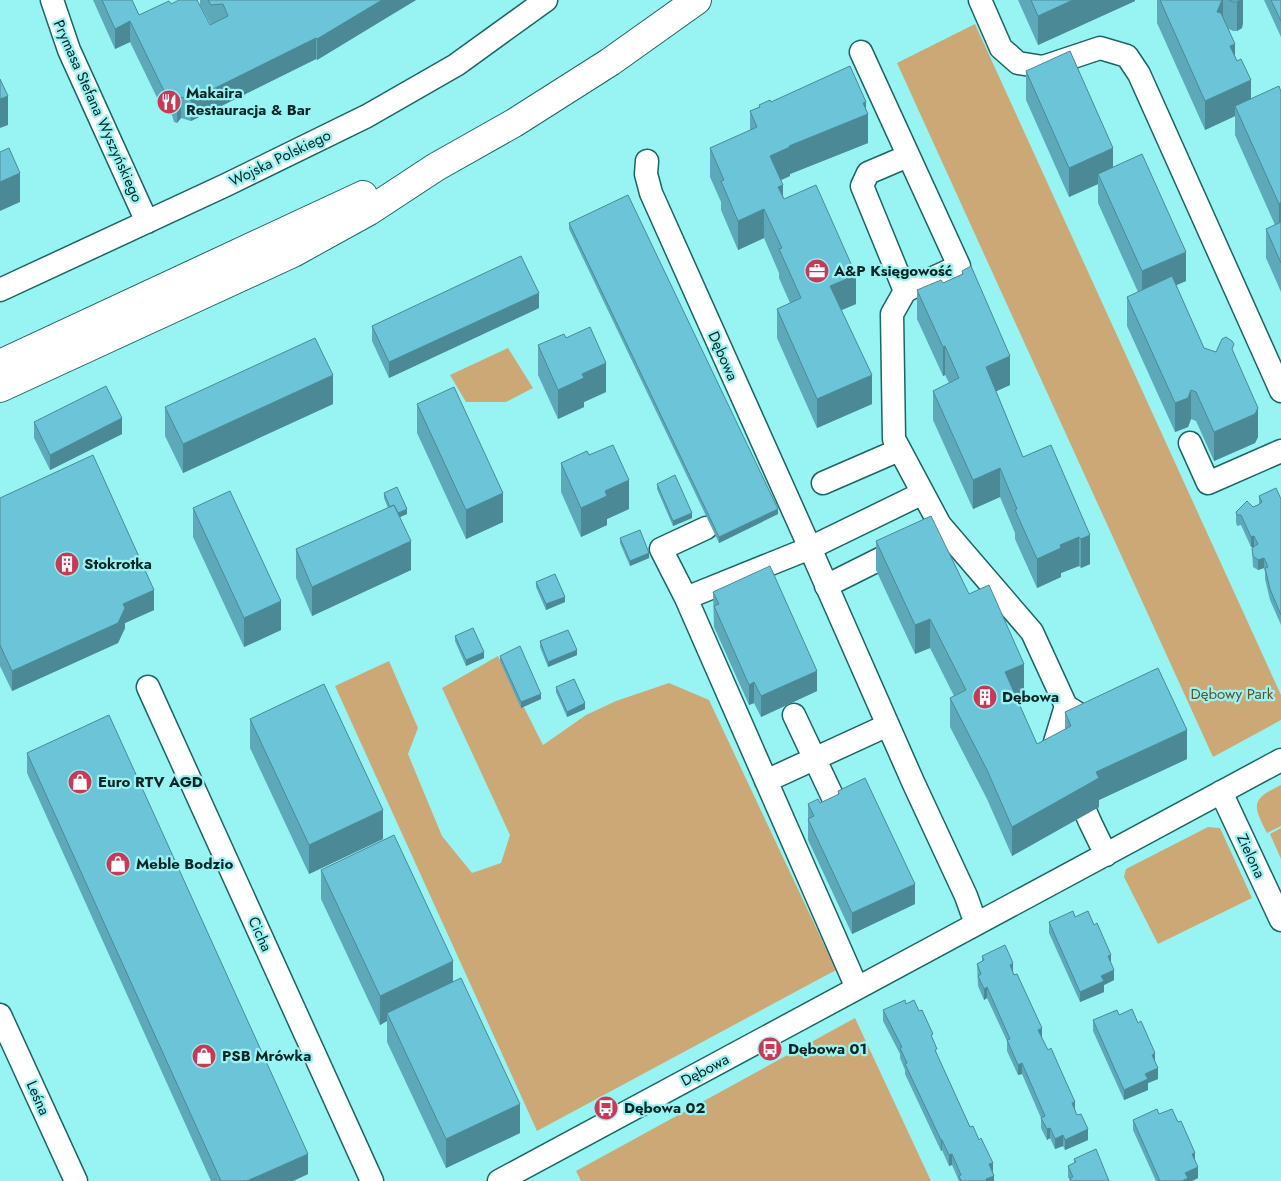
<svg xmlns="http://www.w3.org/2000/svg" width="1281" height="1181" font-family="Jost,sans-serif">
<rect width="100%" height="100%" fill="#97f4f2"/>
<path fill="#cda877" d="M975 24 1281 695V720L1213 757 897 63Z
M508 348 533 388 506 402H466L450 375Z
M498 656 543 745 586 715 616 701 669 683 709 700 836 970 537 1131 335 686 389 661 418 728 408 754 442 836 472 873 501 863 510 835 442 688Z
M1281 785V826L1267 833C1253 805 1250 800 1281 785Z
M1208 827 1220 828 1252 898 1158 944 1124 877 1126 869Z
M1281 828V859L1270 834Z
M855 1018 931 1181H581L576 1171Z"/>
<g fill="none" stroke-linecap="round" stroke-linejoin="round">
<defs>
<path id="street" d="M52 0 69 50 147 222
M980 0 1001 48 1018 63 1043 67 1100 48 1127 56 1139 74 1281 391
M861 52 959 266 905 291 892 314 894 439 940 525 1032 632 1066 706 1096 725
M647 161 646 174 651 193 810 548 686 598
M0 290 226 185 367 116 456 65 546 0
M905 291 862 186 868 173 908 156
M1190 443 1208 483 1281 451
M823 483 899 450
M923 493 810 548 913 782 966 896 976 924
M706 528 661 549 686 598 857 988
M826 586 900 549 902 552
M148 687 372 1181
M1066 706 1055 742 1090 822 1106 855
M794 715 837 806
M766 781 888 725
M1221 792 1281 920
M0 1015 76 1181
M499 1181 1281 760"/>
<path id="secondary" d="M0 364 363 195
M0 388 293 253 369 211 436 167 514 123 610 62 697 0"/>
</defs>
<use href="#street" stroke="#1a6665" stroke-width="25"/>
<use href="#secondary" stroke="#1a6665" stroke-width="30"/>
<use href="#street" stroke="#fff" stroke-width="22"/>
<use href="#secondary" stroke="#fff" stroke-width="28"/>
</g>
<path fill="#5da9ba" d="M93 0H132L139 15 171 4 210 25H211L200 5V0H416L317 60 316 59 191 121 181 118 177 123 174 122 172 115 164 112 130 42 115 49Z
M1018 0H1135V1L1038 45Z
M1157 0H1243V22L1242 28 1237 31H1233L1227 28 1235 56 1251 99 1281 92V292L1266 258V229L1275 225 1235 135V116L1205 130 1157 23Z
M1264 0H1281V37Z
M1026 71 1113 167 1186 281 1176 285 1204 348 1216 352 1234 353 1258 437 1255 443 1214 461 1196 421 1191 419 1188 427 1175 432 1127 326V297L1138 292 1098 203V184L1069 197 1026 100Z
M771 102 866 109 868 143 790 174V176L781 180 783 196 784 199 856 304 841 310 872 404 817 428 777 338V309L790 303 779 278V273L764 238 738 250 721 210V202L710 177V148L750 131V111L759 107V105Z
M569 223 778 514 719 543 569 229Z
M962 271 1010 385 996 391 1023 457 1051 445 1090 564 1081 568 1079 566 1061 573V577L1037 588 1015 539V533L1000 497 973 509 933 420V391L949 383 945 375 943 376 917 319V290L943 283 962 274Z
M539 308 389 378 372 341V326Z
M566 338 606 392 584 402V407L558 419 538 375V345Z
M333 404 183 473 165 436V407Z
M417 404 503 522 466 539 417 433Z
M34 422 122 434 50 470 34 438Z
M589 455 629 509 607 519V525L581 537 561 492V463Z
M657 484 692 518 673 526 657 489Z
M384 493 407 514 400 517 411 570 312 616 296 578V549L388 508 384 498Z
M1259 496 1281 499V625L1270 600 1265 579V572L1264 568 1258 570 1253 567 1252 548 1254 547H1251L1241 525 1237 526 1236 522V512L1253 507 1259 504Z
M0 498 154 610 125 623V628L118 643 12 691 0 666Z
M193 508 281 630 244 647 193 537Z
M620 538 649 558 630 566 620 543Z
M876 541 969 594 1024 693 1016 697 1037 744 1065 730V712L1187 759 1099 800V807L1012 856 987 799 950 727V698L954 696 930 648 915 654 876 570Z
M536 582 565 602 546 610 536 587Z
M713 592 817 691 761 717 754 703 749 705 714 627Z
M455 636 484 658 466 666 455 641Z
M540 641 577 655 548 667 540 647Z
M500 656 541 699 521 708 500 661Z
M556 687 585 709 567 717 556 692Z
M250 719 383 839 309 874 250 748Z
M27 753 308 1174 293 1181H211L27 773Z
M838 791 915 904 852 934 808 840V804L820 803 838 795Z
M321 870 453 982 520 1133 446 1168 387 1042V1021L380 1025 321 899Z
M1075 917 1111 963 1114 980 1104 985V992L1080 1002 1049 933V922Z
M982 956 1013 974 1088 1140 1065 1150 1063 1146 1055 1149 1050 1138 1047 1140 1041 1128V1118L1022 1074 1018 1075 1007 1051V1041L987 998 984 1000 978 986 977 964 982 961Z
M906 1004 933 1039 937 1056 970 1127 993 1172 994 1181H959L952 1165 949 1166 942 1150 941 1151 905 1074V1070L900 1058V1054L883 1021V1010Z
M1119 1015 1155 1062 1158 1079 1148 1083V1090L1124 1100 1093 1031V1020Z
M1159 1114 1195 1161 1198 1178 1192 1181H1156L1133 1130V1120Z
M1074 1159 1109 1181H1070L1068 1177V1166L1074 1163Z"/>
<path fill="#4c8997" d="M382 0H391V15L317 60V39Z
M391 0H416L391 15Z
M1073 0H1135V1L1038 45V16Z
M1222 0H1223V26L1217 12Z
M1240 0H1243V22L1242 28 1237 31V2Z
M130 21V42L115 49V29Z
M316 38V59L191 121V100Z
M1235 44V73L1230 46Z
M1251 80V109L1235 106V116L1205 130V101Z
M8 96V125L0 128V99Z
M181 97V118L177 123V103Z
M866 102V115L868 114V143L790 174V176L770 185V156L789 146Z
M1113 148V177L1098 174V184L1069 197V168Z
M20 173V202L0 211V182Z
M783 185V214L778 187Z
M1281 202V232L1279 233V204Z
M764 209V238L738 250V221Z
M1186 252V281L1142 300V271Z
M856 275V304L830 315V286Z
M539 293V308L389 378V362Z
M945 346V375L943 376V347Z
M1010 356V385L986 396V367Z
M606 363V392L584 402V407L558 419V390L582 374Z
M333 375V404L183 473V444Z
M872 375V404L817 428V399Z
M1191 390V419L1188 427 1175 432V403Z
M1258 408V437L1255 443 1214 461V432Z
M122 418V434L50 470V455Z
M1000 468V497L973 509V480Z
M629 480V509L607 519V525L581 537V508L605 491Z
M503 493V522L466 539V510Z
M407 509V514L393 520V515Z
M778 509V514L719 543V537Z
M692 513V518L673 526V521Z
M1090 535V564L1081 568V539Z
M1254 536V547H1251V537Z
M1079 537V566L1061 573V577L1037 588V559L1060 545Z
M411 541V570L312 616V587Z
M649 553V558L630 566V561Z
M1264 558V568L1258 570V560Z
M154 590V610L125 623V628L118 643 12 691V671L123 604Z
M565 597V602L546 610V604Z
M281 601V630L244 647V618Z
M930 619V648L915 654V625Z
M577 650V655L548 667V662Z
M484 652V658L466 666V660Z
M1024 664V693L1005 701V672Z
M817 671V691L761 717V696Z
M754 682V703L749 705V685Z
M541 694V699L521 708V702Z
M585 703V709L567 717V712Z
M1187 730V759L1099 800V807L1012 856V827L1096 772Z
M383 810V839L309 874V845Z
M915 884V904L852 934V913Z
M1111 955V966L1108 956Z
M453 961V990L387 1013V1021L380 1025V996Z
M1013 963V974L1010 965Z
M1114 970V980L1104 985V992L1080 1002V992L1101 976Z
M987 987V998L984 1000V989Z
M1042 1028V1039L1038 1030Z
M1155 1053V1064L1152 1055Z
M1022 1063V1074L1018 1075V1065Z
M1158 1068V1079L1148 1083V1090L1124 1100V1090L1145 1074Z
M1075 1102V1113L1072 1103Z
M520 1104V1133L446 1168V1139Z
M1050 1128V1138L1047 1140V1129Z
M1088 1129V1140L1065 1150V1140Z
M1063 1135V1146L1055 1149V1139Z
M941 1140H942V1150L941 1151Z
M1195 1153V1163L1192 1154Z
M308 1154V1174L293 1181H247Z
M952 1154V1165L949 1166V1155Z
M993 1163V1173L989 1164Z
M1198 1167V1178L1192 1181H1182L1185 1173Z
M994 1176V1181H986V1179Z"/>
<path fill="#6cc4d8" stroke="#4c8997" d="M102 0H132L139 15 169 1 171 4 179 0H197L210 25 228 16 223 4 211 5 208 0H382L317 39 316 38 191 100 181 97 177 103 174 102 172 94 164 91 130 21 115 29Z
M1031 0H1073L1038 16Z
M1160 0H1222L1217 12 1221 13 1235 44 1230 46 1237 61 1241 59 1251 80 1205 101Z
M1229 0H1240L1237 2H1233Z
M1271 0H1281V21Z
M1070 51 1113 148 1069 168 1026 71Z
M850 66 866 102 863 103 868 114 789 146 790 147 770 156 783 185 778 187 784 199 816 185 856 275 830 286 872 375 817 399 777 309 801 298 779 249 782 248 764 209 738 221 721 181 724 180 710 148 757 127 750 111 760 107 759 105 770 100 771 102Z
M0 79 8 96 0 99Z
M1279 86 1281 92V202L1279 204 1235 106Z
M9 148 20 173 0 182V152Z
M1142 154 1186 252 1142 271 1098 174Z
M628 195 778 509 719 537 569 223Z
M1281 222V263L1266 229Z
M521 256 539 293 389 362 372 326Z
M971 266 1010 356 986 367 1023 457 1051 445 1090 535 1081 539 1079 537 1060 545 1061 548 1037 559 1015 510 1017 509 1000 468 973 480 933 391 959 378 945 346 943 347 917 290 941 280 943 283 963 274 962 271Z
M1172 276 1204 348 1216 352 1222 339 1226 337 1232 341 1234 344 1232 349 1258 408 1255 414 1214 432 1196 392 1191 390 1188 398 1175 403 1127 297Z
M590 327 606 363 582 374 584 378 558 390 538 345 564 334 566 338Z
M315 338 333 375 183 444 165 407Z
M106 386 122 418 50 455 34 422Z
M454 387 503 493 466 510 417 404Z
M613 445 629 480 605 491 607 496 581 508 561 463 587 451 589 455Z
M93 455 154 590 123 604 125 608 118 623 12 671 0 645V498Z
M675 475 692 513 673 521 657 484Z
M397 487 407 509 398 513 394 505 390 507 384 493Z
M1276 488 1281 499V615L1270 589 1265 568 1268 567 1264 558 1258 560 1253 556 1252 548 1258 544 1254 536 1251 537 1241 515H1237L1236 512 1247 501 1253 507 1258 505 1262 502 1259 496Z
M230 491 281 601 244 618 193 508Z
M394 505 411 541 312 587 296 549Z
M931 516 969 594 989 585 1024 664 1005 672 1037 744 1071 726 1065 712 1158 668 1187 730 1096 772 1099 778 1012 827 987 770 950 698 966 690 930 619 915 625 876 541Z
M640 530 649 553 630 561 620 538Z
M770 566 817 671 761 696 754 682 749 685 714 606 719 604 713 592Z
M555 574 565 597 546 604 536 582Z
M473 628 484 652 466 660 455 636Z
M568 630 577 650 548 662 540 641Z
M520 646 541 694 521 702 500 656Z
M574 679 585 703 567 712 556 687Z
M324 684 383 810 309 845 250 719Z
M109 715 308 1154 247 1181H221L27 753Z
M865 778 915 884 852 913 808 819 814 816 808 804 818 799 820 803 839 794 838 791Z
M394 835 453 961 380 996 321 870Z
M1073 911 1075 917 1088 911 1094 925 1097 923 1111 955 1108 956 1114 970 1101 976 1104 981 1080 992 1049 922Z
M1005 945 1013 963 1010 965 1014 975 1017 974 1042 1028 1038 1030 1048 1050 1051 1048 1058 1064 1075 1102 1072 1103 1077 1115 1081 1114 1088 1129 1065 1140 1063 1135 1055 1139 1050 1128 1047 1129 1041 1118 1045 1116 1022 1063 1018 1065 1007 1040 1010 1039 987 987 984 989 978 976 981 974 977 964 984 960 982 956Z
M461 978 520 1104 446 1139 387 1013Z
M905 1000 906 1004 914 1000 919 1011 922 1010 933 1034 931 1035 937 1049 935 1050 970 1127 973 1126 979 1140 981 1138 993 1163 989 1164 994 1176 986 1179 987 1181H961L959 1176 961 1175 952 1154 949 1155 942 1140H941L905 1064 907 1063 900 1048 902 1047 883 1010Z
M1132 1009 1138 1023 1141 1021 1155 1053 1152 1055 1158 1068 1145 1074 1148 1079 1124 1090 1093 1020 1117 1010 1119 1015Z
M1157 1109 1159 1114 1172 1109 1178 1122 1181 1121 1195 1153 1192 1154 1198 1167 1185 1173 1188 1178 1182 1181H1160L1133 1120Z
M1096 1149 1109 1181H1072L1070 1178 1073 1177 1068 1166 1076 1162 1074 1159Z"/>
<defs>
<symbol id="restaurant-disc" viewBox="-11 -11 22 22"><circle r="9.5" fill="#c93956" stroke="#97f4f2"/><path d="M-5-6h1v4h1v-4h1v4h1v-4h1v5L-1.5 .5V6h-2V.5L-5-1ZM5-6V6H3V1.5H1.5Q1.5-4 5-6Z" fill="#fff"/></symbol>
<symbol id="office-disc" viewBox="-11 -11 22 22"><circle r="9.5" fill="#c93956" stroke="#97f4f2"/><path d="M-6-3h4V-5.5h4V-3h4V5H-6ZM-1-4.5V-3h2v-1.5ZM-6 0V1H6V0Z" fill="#fff"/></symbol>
<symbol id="building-disc" viewBox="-11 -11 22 22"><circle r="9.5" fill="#c93956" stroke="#97f4f2"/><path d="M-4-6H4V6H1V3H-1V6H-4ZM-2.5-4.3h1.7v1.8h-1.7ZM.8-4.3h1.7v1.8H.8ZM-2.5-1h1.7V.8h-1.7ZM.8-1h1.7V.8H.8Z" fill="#fff"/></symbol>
<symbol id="shop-disc" viewBox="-11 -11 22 22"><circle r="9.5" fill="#c93956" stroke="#97f4f2"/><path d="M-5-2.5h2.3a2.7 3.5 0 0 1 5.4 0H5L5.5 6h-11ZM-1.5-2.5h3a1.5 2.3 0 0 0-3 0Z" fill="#fff"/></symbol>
<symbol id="bus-disc" viewBox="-11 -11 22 22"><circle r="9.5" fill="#c93956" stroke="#97f4f2"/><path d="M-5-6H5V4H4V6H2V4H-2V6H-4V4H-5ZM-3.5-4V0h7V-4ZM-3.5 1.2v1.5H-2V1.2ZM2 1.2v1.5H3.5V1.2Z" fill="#fff"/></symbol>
</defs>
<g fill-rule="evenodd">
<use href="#restaurant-disc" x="155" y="88" width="28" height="28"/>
<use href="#office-disc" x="803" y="257" width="28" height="28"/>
<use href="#building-disc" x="53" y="550" width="28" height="28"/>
<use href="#building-disc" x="971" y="683" width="28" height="28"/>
<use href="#shop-disc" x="66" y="768" width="28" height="28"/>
<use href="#shop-disc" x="104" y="850" width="28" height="28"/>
<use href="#bus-disc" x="756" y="1035" width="28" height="28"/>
<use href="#shop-disc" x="190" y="1042" width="28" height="28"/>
<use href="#bus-disc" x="592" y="1094" width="28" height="28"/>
</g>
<g text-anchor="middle" stroke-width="4.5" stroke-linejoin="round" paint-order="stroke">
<g font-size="15" font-weight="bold" fill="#052424" stroke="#97f4f2" text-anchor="start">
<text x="186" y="98">Makaira<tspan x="186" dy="17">Restauracja &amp; Bar</tspan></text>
<text x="834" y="276">A&amp;P Księgowość</text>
<text x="84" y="569">Stokrotka</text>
<text x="1002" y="702">Dębowa</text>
<text x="98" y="787">Euro RTV AGD</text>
<text x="136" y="869">Meble Bodzio</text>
<text x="788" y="1054">Dębowa 01</text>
<text x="222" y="1061">PSB Mrówka</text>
<text x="624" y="1113">Dębowa 02</text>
</g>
<g font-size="15" fill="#052424" stroke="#97f4f2">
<text transform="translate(98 111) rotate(66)" y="5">Prymasa Stefana Wyszyńskiego</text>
<text transform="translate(280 158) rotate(-26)" y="5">Wojska Polskiego</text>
<text transform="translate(723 356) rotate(66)" y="5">Dębowa</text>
<text transform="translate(1251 856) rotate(65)" y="5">Zielona</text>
<text transform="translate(260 934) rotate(66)" y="5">Cicha</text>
<text transform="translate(705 1070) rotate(-28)" y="5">Dębowa</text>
<text transform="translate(38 1098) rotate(66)" y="5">Leśna</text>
</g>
<g font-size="15" fill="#6c4d22" stroke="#97f4f2">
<text x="1232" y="699">Dębowy Park</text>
</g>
</g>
</svg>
